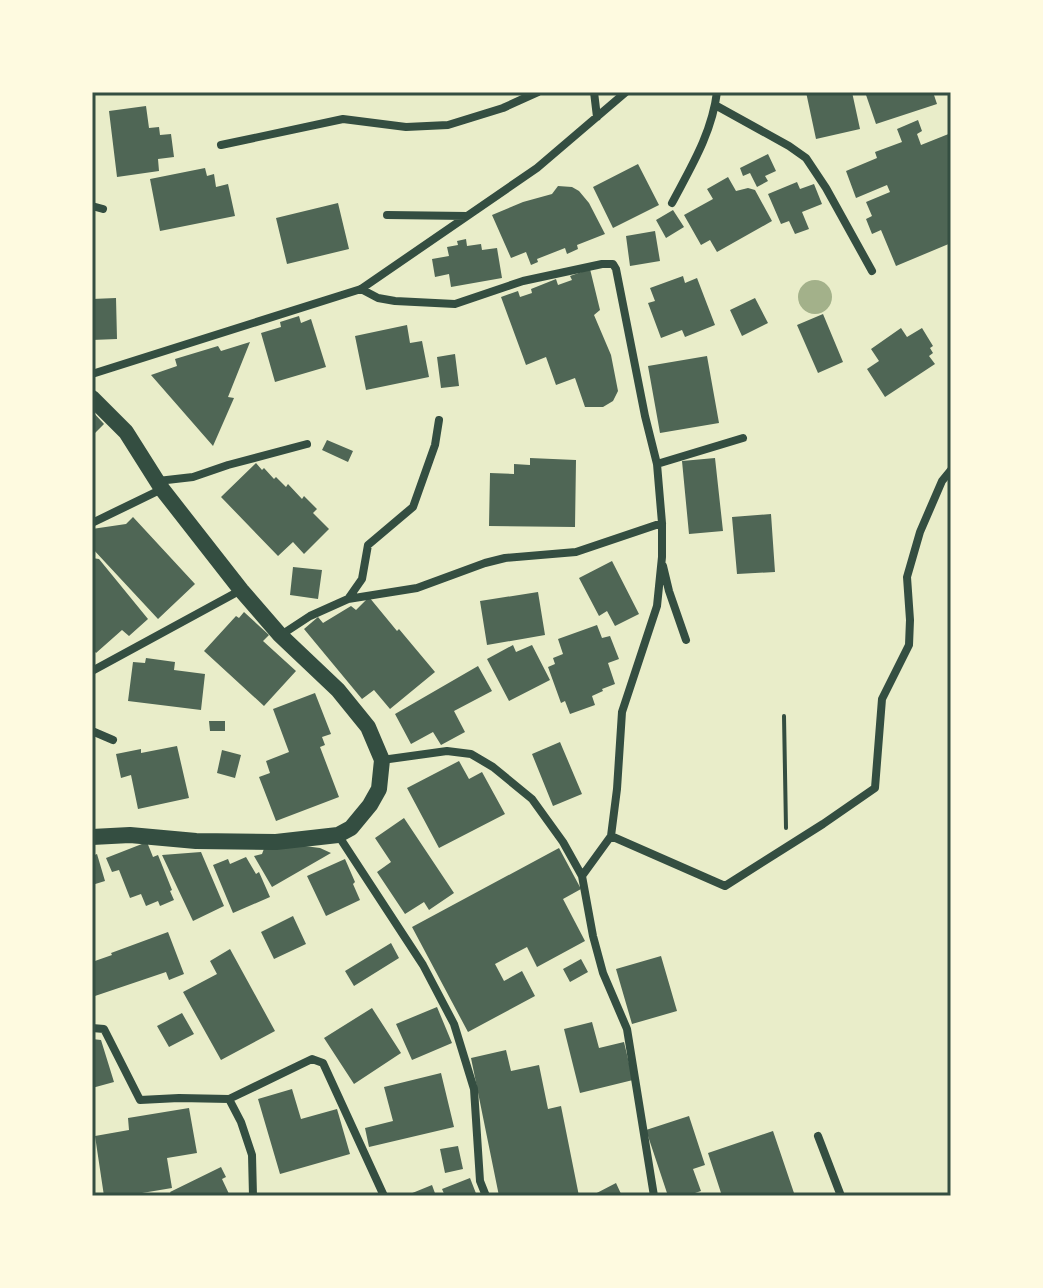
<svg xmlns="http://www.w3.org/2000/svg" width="1043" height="1288" font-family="Quicksand,sans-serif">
<rect width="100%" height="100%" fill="#e9edc9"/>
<path fill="#a3b18a" d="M798 297a17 17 0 1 1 34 0a17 17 0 1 1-34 0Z"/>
<path fill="#4f6655" d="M806 92H852L860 129 816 139Z
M865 92H933L937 104 876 124Z
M146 106 149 128 159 127 160 135 171 134 174 157 158 159 159 171 117 177 109 111Z
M918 120 922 131 917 134 921 145 951 133V243L896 266 881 230 872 234 866 219 872 216 866 202 890 192 887 185 856 198 846 171 877 158 875 152 902 142 897 129Z
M768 154 776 171 765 176 768 181 757 187 750 173 743 176 740 168Z
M638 164 659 205 613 228 593 187Z
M205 168 207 176 214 174 216 187 228 184 235 216 160 231 150 179Z
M728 177 736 191 748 188 755 190 772 221 717 252 710 240 701 245 684 215 713 199 707 189Z
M797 182 800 189 814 184 822 204 802 212 809 229 795 234 789 221 781 224 768 194Z
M558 186 572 187 579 191 589 203 605 234 577 245 578 249 567 254 565 248 537 259 538 262 531 265 526 252 511 258 492 215 523 202 552 194Z
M338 203 349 249 287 264 276 218Z
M673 210 684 227 666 238 656 220Z
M655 231 660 261 630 266 626 236Z
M466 239 467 246 481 244 482 250 497 248 502 278 451 287 449 274 435 277 432 259 449 256 447 247 458 245 457 241Z
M590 269 600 310 594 315 611 355 618 391 613 401 603 407H585L575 378 556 385 546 357 526 365 501 297 518 291 520 297 532 293 531 289 556 279 558 285 572 280 570 276Z
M683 276 685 283 697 278 715 325 685 337 682 330 661 338 648 303 655 301 650 288Z
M116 298 117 339 92 340V299Z
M755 298 768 323 742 336 730 310Z
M823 314 843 362 818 373 797 325Z
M299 316 301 323 311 319 326 367 275 382 261 333 281 327 280 322Z
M407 325 410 343 422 341 429 377 366 390 355 336Z
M901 328 907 337 922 328 933 346 930 348 933 353 929 356 935 364 885 397 867 369 879 361 871 349Z
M250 342 228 397 234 398 213 446 151 375 177 366 175 359 218 346 221 351Z
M455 354 459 386 441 388 437 357Z
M707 356 719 423 660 433 648 366Z
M92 411 104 424 92 436Z
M327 440 353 451 348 462 322 450Z
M530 458 576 460 575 527 489 526 490 473 514 474V464L530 465Z
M715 458 723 531 689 534 682 461Z
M256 463 262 470 264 468 274 479 276 477 286 487 288 484 302 499 304 496 317 509 313 513 329 529 304 554 293 542 278 556 221 497Z
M771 514 775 572 737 574 732 517Z
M133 517 195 584 158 619 92 548V529L126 524Z
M92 558 99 559 148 619 129 636 122 630 96 653 92 648Z
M612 561 639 614 615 626 607 611 599 616 579 578Z
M293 567 322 570 318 599 290 595Z
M538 592 545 635 487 645 480 601Z
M369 597 397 631 399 629 435 672 390 709 374 690 362 699 304 629 318 617 323 623 351 606 356 610Z
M244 612 269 635 263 641 296 671 264 706 204 651 236 616 239 618Z
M597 625 602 638 610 636 619 659 608 663 615 684 602 689 603 691 592 696 595 705 570 714 565 701 561 703 548 667 555 664 553 658 563 654 558 639Z
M513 645 516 652 532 645 550 680 509 701 487 659Z
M146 658 175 662 174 670 205 674 201 710 128 701 133 662 145 663Z
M478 666 492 691 454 711 465 732 441 745 433 732 411 744 395 714Z
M315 693 331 734 322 737 325 745 320 747 339 797 276 821 259 777 270 773 266 761 289 752 273 709Z
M209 721H225V731H210Z
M560 742 582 794 553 806 532 754Z
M177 746 189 798 138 809 131 775 121 778 116 754 141 749V753Z
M222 750 241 755 235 778 217 773Z
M459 761 469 779 482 772 505 814 439 848 407 788Z
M404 818 454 893 429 910 424 902 405 914 377 872 391 862 375 838Z
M147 842 153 857 158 855 172 890 170 891 174 900 160 906 158 901 146 906 141 894 130 898 119 870 112 872 106 858Z
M297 845 320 848 331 853 272 887 254 856 262 854 265 846Z
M559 848 581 889 563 899 585 941 537 967 527 947 495 964 504 981 522 971 535 996 468 1032 412 927Z
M201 852 224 906 193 921 162 855Z
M97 854 105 881 92 885V856Z
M246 857 256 874 259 872 270 897 233 913 213 865 228 859 230 864Z
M345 859 355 882 353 884 360 900 326 916 307 876Z
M293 916 306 944 274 959 261 932Z
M168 932 184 974 169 980 166 972 92 997V962L112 955 111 953Z
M391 943 399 958 354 986 345 971Z
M230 949 275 1031 221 1060 183 992 217 974 210 961Z
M661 956 677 1011 632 1024 616 969Z
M581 959 588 972 570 982 563 969Z
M437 1007 452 1043 412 1060 396 1024Z
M372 1008 401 1053 354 1084 324 1038Z
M182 1013 194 1034 169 1047 157 1026Z
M592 1022 599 1048 624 1042 633 1080 580 1093 564 1029Z
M92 1039 101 1040 114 1082 92 1088Z
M506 1050 511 1071 539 1065 548 1109 561 1106 579 1196H499L471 1058Z
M441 1073 454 1127 369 1147 365 1128 393 1121 384 1087Z
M292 1089 301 1119 337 1109 350 1154 280 1174 258 1099Z
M189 1108 197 1153 167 1158 172 1188 124 1196H104L95 1136 129 1130 128 1118Z
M689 1116 705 1165 693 1169 701 1191 686 1196H668L646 1130Z
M773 1131 795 1196H722L708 1153Z
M458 1146 463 1169 445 1173 440 1149Z
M221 1167 226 1177 222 1179 230 1196H172L170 1192Z
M470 1178 477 1196H445L442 1189Z
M616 1183 622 1196H591Z
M432 1185 436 1196H405Z"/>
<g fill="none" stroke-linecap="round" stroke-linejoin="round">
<path stroke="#344e41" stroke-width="4" d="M784 716 786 828"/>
<path stroke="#344e41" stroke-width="8" d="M594 92 597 117
M715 105 789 146 806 158 826 188 872 271
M221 145 343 119 406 127 448 125 503 108 538 92
M672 203C691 167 712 133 717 92
M92 206 103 209
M387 215 467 216
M361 289 378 298 395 301 455 304 523 281 602 264H613L616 269 645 416 657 464 662 523V557L657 606 622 712 617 789 611 836 582 876
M92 374 361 289 537 168 626 92
M657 464 743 438
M158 481 193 477 228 465 307 444
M92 523 162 489
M663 566 669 591 686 640
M348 599 362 579 368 545 413 507 435 445 439 420
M281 635 310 616 348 599 417 588 485 563 505 558 576 552 662 523
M92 671 241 590
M92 731 113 740
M382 760 447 751 471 754 493 767 532 799 563 842 582 876 593 936 603 973 627 1029 654 1196
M338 835 423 965 454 1024 474 1089 480 1181 486 1196
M611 836 725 886 823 824 875 788 882 699 909 645 910 620 907 577 920 532 942 481 951 470
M92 1028 104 1029 140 1100 179 1098 229 1099 241 1122 252 1155 253 1196
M229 1099 312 1059 323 1063 384 1196
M818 1136 841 1196"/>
<path stroke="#344e41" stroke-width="16" d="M92 398 126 432 162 489 241 590 280 635 338 690 368 727 382 760 379 789 370 805 351 828 338 835 276 842 196 841 130 835 92 837"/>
</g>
<rect width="1043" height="1288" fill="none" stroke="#fefae0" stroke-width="188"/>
<rect x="94" y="94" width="855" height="1100" fill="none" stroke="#344e41" stroke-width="3"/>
</svg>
